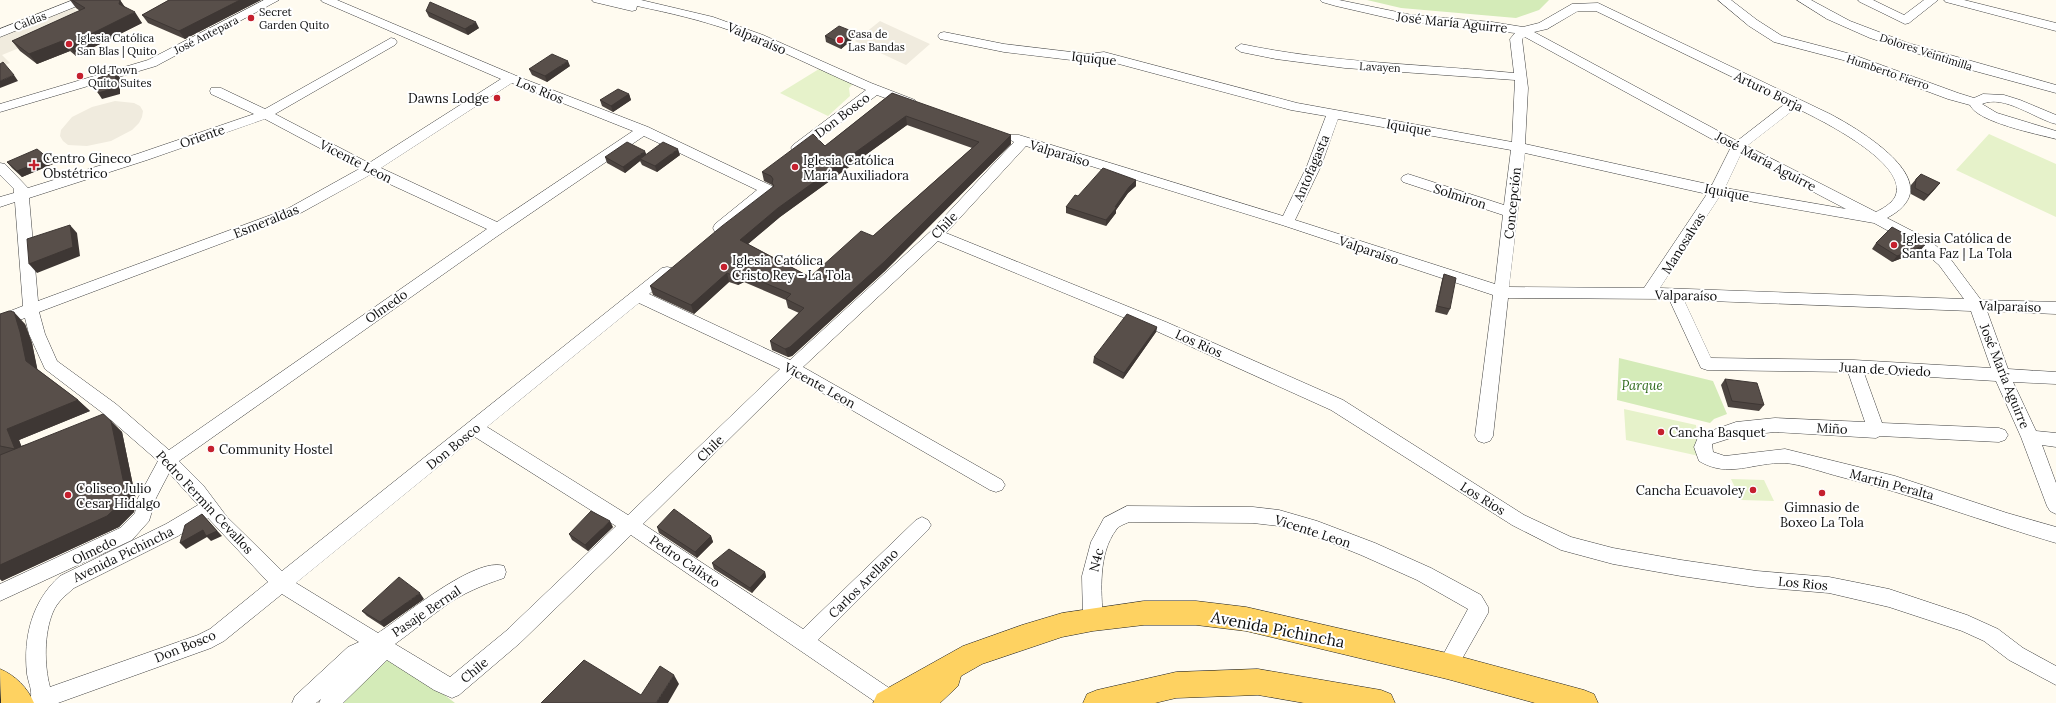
<svg xmlns="http://www.w3.org/2000/svg" width="2056" height="703" font-family="Lora,serif">
<rect width="100%" height="100%" fill="#fffbf0"/>
<path fill="#d4ebb8" d="M1367 0H1549L1539 10 1516 18 1401 8Z
M1619 358 1713 381 1727 414 1714 419 1710 423 1617 400Z
M391 654 455 703H340Z"/>
<path fill="#e6f2ca" d="M819 69 853 84 849 88 850 96 828 116 780 93Z
M1989 134 2056 164V217L1956 170Z
M1624 409 1696 425 1699 456 1626 440Z
M1731 479 1764 480 1774 501 1741 500Z"/>
<path fill="#f0ebde" d="M72 7 87 20 2 55 10 63 0 67V36Z
M880 21 882 22 930 44 906 65 855 41Z
M115 101 134 103 140 106 143 111 142 117 139 123 132 130 111 141 87 146 68 145 63 141 60 136 61 130 72 117 92 107Z"/>
<g fill="none" stroke-linecap="round" stroke-linejoin="round">
<defs>
<path id="minor" d="M73 0H89L87 2 0 37V29Z
M264 0H279L156 66 0 112V104L148 60Z
M321 0H337L519 77 648 127 772 186 774 189 725 232 720 233 715 232 713 228 715 224 757 190 644 136 496 237 179 461 203 485 227 517 282 571 662 268 667 267 672 268 675 272 649 294 790 360 931 231 1014 142 1007 138 1009 135H1019L1283 216 1307 166 1326 116 1291 110 1104 60 1088 62 1004 52 940 39 938 36 940 33 944 32 1004 44 1088 54 1104 52 1297 103 1512 142 1515 80 1345 68 1276 59 1241 52 1235 48 1241 44C1331 63 1422 64 1514 73L1510 39 1515 33 1397 20 1336 6 1322 2 1320 0H1339L1412 15 1492 22 1523 27 1539 23 1572 4 1598 3 1830 114C1851 125 1921 165 1909 197 1905 207 1896 213 1887 218L1928 239 1949 257 1981 300 2056 302V314L1987 311 2008 369 2056 372V384L2013 382 2036 431 2056 433V447L2042 445 2056 483V514L2050 511 2047 506 2021 437 1996 381 1864 373 1882 423 1999 428 2005 430 2008 435 2005 440 1999 442 1880 436 1876 438 1775 432 1737 436 1712 444 1713 452 1725 456 1785 449 1895 476 2007 513 2056 527V543C1984 522 1914 495 1841 477 1825 473 1800 464 1785 463 1753 462 1729 479 1699 461L1694 447 1699 435 1736 422 1775 418 1865 422 1848 372 1707 370 1701 368 1669 299 1508 298 1493 436 1490 441 1484 443 1478 441 1475 436 1493 295 1282 225 1026 146 946 233 1166 322 1343 400 1524 515 1571 537 1613 548 1681 560 1757 571 1829 577 1889 589 1967 615 1998 629 2023 648 2056 666V685L2009 660 1984 641 1962 631 1889 607 1829 593 1757 587 1681 576 1613 564 1561 550 1512 525 1331 410 1154 330 938 241 803 367 1002 480 1005 485 1002 490 996 492 990 490 793 376 643 524 803 629 916 520 922 517 928 520 931 525 928 530 818 640 898 694 900 703H877L631 535 520 643 459 695 452 698 434 690 387 660 343 703H319L321 699 316 703H292L295 696 348 647 359 642 282 594 224 641 211 648 58 703H29C34 692 29 686 27 674 23 637 32 601 60 576L166 524 198 505 169 473 156 498 149 521 132 540 0 601V584L120 528 135 513 138 498 158 461 104 414 45 369 29 334 25 318 0 327V315L23 306 15 202 0 207V197L14 193V189L0 175V163L5 164 28 188 137 154 254 114 211 94 210 91 211 88H221L265 109 391 38 395 39 397 42 395 45 275 114 369 163 501 79 323 2ZM1578 11H1596L1786 103 1737 141 1534 32 1547 29ZM1525 37 1730 149 1712 185 1525 144 1528 88 1522 39ZM512 83 633 131 497 222 381 168ZM1796 108C1819 119 1911 164 1895 197 1891 204 1882 209 1876 212L1747 146ZM265 119 359 169 287 209 38 301 29 198 147 160ZM1338 119 1511 150 1504 205 1408 174 1403 176 1401 179 1403 182 1503 215 1495 284 1295 220 1321 166ZM1525 153 1707 194 1644 288 1509 287ZM1741 154 1846 209 1725 188ZM370 175 487 229 169 450 116 404 57 361 45 334 39 312 297 215ZM1720 196 1874 223 1918 247 1939 265 1964 299 1660 288ZM1684 300 1971 311 1991 368 1854 360 1711 358ZM639 303 780 369 628 515 487 427ZM475 437 616 526 506 631 450 677 395 644C412 632 428 618 445 606 463 593 483 585 504 578L506 572 504 566C475 556 403 617 378 633L296 583ZM208 518 268 582 210 629 198 635 50 687C44 665 44 633 53 612 57 602 66 595 74 588L178 536Z
M592 0H641L713 17 763 35 871 83 915 100 916 103 910 107 877 95 803 151H793L791 148 793 145 866 90C821 71 778 48 732 31 701 20 670 13 637 6L636 10 632 11 594 2Z
M1718 0H1731L1757 20 1782 36 1851 54 1958 93 1974 98 1983 94 2004 95 2020 100 2056 115V124C2035 119 2004 94 1982 104L1997 113 2056 131V139C2037 134 1977 122 1970 105L1948 99 1843 60 1774 42 1749 26Z
M1797 0H1811L1850 21 1908 43 2056 85V93L1949 64 1870 38 1827 19Z
M1858 0H1873L1904 15 1924 0H1938L1909 23 1905 24 1860 2Z
M1944 0H1964L2056 23V31L1946 2Z
M1127 506 1253 507 1279 510 1317 521 1375 543 1431 568 1481 595 1488 607V613L1454 673 1447 675 1440 673 1437 666 1468 609 1417 580 1361 555 1314 536 1279 526 1253 523 1129 522C1125 524 1118 526 1116 530 1098 554 1101 591 1103 619L1100 625 1093 628 1086 625 1083 619 1082 576 1091 542 1104 518Z"/>
<path id="primary" d="M1144 601H1196L1246 607 1447 653 1584 690 1594 694 1598 703H1535L1447 679 1246 631 1196 625H1144L1093 631 1062 637 982 664 961 676 958 686 940 703H873L877 694 963 646 1022 625 1062 613Z
M0 669C15 675 28 688 34 703H1Z
M1258 669 1381 690 1391 694 1395 703H1304L1258 695 1176 698 1155 703H1083L1087 694 1097 690 1176 672Z"/>
</defs>
<use href="#minor" stroke="#414141" stroke-width="1"/>
<use href="#primary" stroke="#1f1f1f" stroke-width="1"/>
<use href="#minor" fill="#fff" fill-rule="evenodd"/>
<use href="#primary" fill="#fed261" fill-rule="evenodd"/>
</g>
<path fill="#4c4440" fill-rule="evenodd" d="M70 0H120L125 7 142 23 76 56 70 51 37 64 20 51 12 41 80 11 76 8Z
M169 0H261L185 39 148 23 142 15Z
M426 11 479 28 468 35 429 17Z
M854 32V38L841 49 826 42 825 36Z
M570 66 547 82 532 75 529 69Z
M892 93 1011 144 885 271 792 356 788 357 772 350 770 341 799 313 788 308 786 300 744 282 738 285 729 282 694 314 653 295 650 286 773 187 772 185 764 181 762 172 825 146ZM907 125 972 148 873 236 810 277 748 244 780 217Z
M629 94 631 100 613 112 602 106 600 100Z
M646 155H680L657 172 642 165 640 161 625 173 607 163 605 157Z
M7 162 53 164 22 177 12 168Z
M1916 179 1940 183 1935 189 1924 201 1911 194V185Z
M1136 186 1128 193 1116 210V213L1106 226 1066 213V207L1078 196Z
M1876 243 1920 251 1892 262 1872 249Z
M1444 274 1450 309 1447 315 1435 312 1442 280Z
M0 314 25 324 32 343 37 369 78 400 90 411 19 440 21 446 111 421 122 432 136 500 134 512 119 527 2 581 0 579Z
M1157 327 1156 332 1123 379 1093 363 1094 357Z
M1725 379 1764 405 1759 411 1728 407 1721 385Z
M613 527 588 551 572 540 569 534Z
M657 527 711 536 713 542 697 558 659 533Z
M712 563 765 572 766 577 752 593 714 569Z
M424 599 384 627 367 616 362 611Z"/>
<path fill="#3e3734" d="M120 0 127 11 119 4Z
M240 0H261L185 39 179 31Z
M135 12 142 23 76 56 69 45Z
M476 22 479 28 468 35 465 29Z
M854 32V38L841 49V43Z
M62 41 70 51 37 64 29 54Z
M568 61 570 66 547 82 545 76Z
M116 72 120 78V94L102 99 98 93Z
M14 75 18 81 0 88V81Z
M629 94 631 100 613 112 611 106Z
M906 116 907 125 780 217 742 249 740 240 778 208Z
M1011 135V144L885 271 792 356 788 357 785 349Z
M678 149 680 155 657 172 655 166Z
M645 151 647 156 640 159V161L625 173 623 167Z
M48 158 53 164 22 177 17 171Z
M1136 180V186L1128 193 1116 210V213L1106 226V220L1129 187Z
M1940 183 1935 189 1924 201 1928 195Z
M70 225 77 233 80 256 37 273 29 264Z
M1925 245 1920 251 1892 262 1897 256Z
M727 273 729 282 694 314 691 305Z
M741 273 744 282 738 285 736 277Z
M14 312 25 324 32 343 38 372 26 361Z
M1157 327 1156 332 1123 379 1124 373Z
M78 400 90 411 19 440 27 460 15 449 7 429Z
M111 421 122 432 136 500 134 512 119 527 2 581 0 579V565Z
M202 514 222 536 211 541 207 537 186 549 180 543Z
M610 521 613 527 588 551 585 545Z
M711 536 713 542 697 558 695 552Z
M765 572 766 577 752 593 750 588Z
M420 593 424 599 384 627 380 622Z
M674 675 679 684 668 703H656Z"/>
<path fill="#584f4a" stroke="#3e3734" fill-rule="evenodd" d="M72 0H120L119 4 135 12 69 45 62 41 29 54 12 41 85 8Z
M169 0H240L179 31 142 15Z
M430 2 476 22 465 29 426 11Z
M839 26 854 32 841 43 825 36Z
M552 54 568 61 545 76 529 69Z
M3 62 14 75 0 81V64Z
M116 72 115 88 98 93V78Z
M618 89 629 94 611 106 600 100Z
M892 93 1011 135 884 262 790 347 785 349 770 341 804 308 786 299 791 294 741 273 736 277 727 273 691 305 650 286 722 226 774 186 772 183 773 179 771 176 762 172 813 134 825 146ZM906 116 979 142 873 236 861 231 810 277 740 240 778 208Z
M627 142 645 151 623 167 605 157Z
M663 142 678 149 655 166 640 159Z
M37 149 48 158 17 171 7 162Z
M1103 168 1136 180 1129 187 1115 207H1117L1106 220 1066 207 1075 195 1078 196Z
M1921 174 1940 183 1928 195 1915 188 1916 179Z
M70 225 73 247 29 264 27 239Z
M1892 227 1925 245 1897 256 1876 243Z
M1444 274 1456 278 1450 309 1437 306Z
M9 311 14 312 20 332 26 361 78 400 7 429 15 449 0 446V314Z
M1127 314 1157 327 1124 373 1094 357Z
M1725 379 1757 383 1764 405 1732 401Z
M103 414 111 421 125 489 122 502 107 516 0 565V455Z
M674 509 711 536 695 552 657 527Z
M591 511 610 521 585 545 569 534Z
M202 514 217 531 206 536 203 530 180 543 185 525Z
M729 549 765 572 750 588 712 563Z
M399 577 420 593 380 622 362 611Z
M584 660 641 695 660 666 674 675 656 703H541Z"/>
<g fill="#c5202e" stroke="#fff" stroke-width="1.5">
<circle cx="251" cy="18" r="4"/>
<circle cx="840" cy="40" r="4"/>
<circle cx="69" cy="44" r="4"/>
<circle cx="80" cy="76" r="4"/>
<circle cx="497" cy="98" r="4"/>
<path d="M32 159h4v4h4v4h-4v4h-4v-4h-4v-4h4z"/>
<circle cx="795" cy="167" r="4"/>
<circle cx="1894" cy="245" r="4"/>
<circle cx="724" cy="267" r="4"/>
<circle cx="1661" cy="432" r="4"/>
<circle cx="211" cy="449" r="4"/>
<circle cx="1753" cy="490" r="4"/>
<circle cx="1822" cy="493" r="4"/>
<circle cx="68" cy="495" r="4"/>
</g>
<g text-anchor="middle" stroke-width="4" stroke-linejoin="round" paint-order="stroke">
<g font-size="11" fill="#0e0e0e" stroke="#fff" text-anchor="start">
<text x="259" y="16">Secret<tspan x="259" dy="13">Garden Quito</tspan></text>
<text x="848" y="38">Casa de<tspan x="848" dy="13">Las Bandas</tspan></text>
<text x="77" y="42">Iglesia Católica<tspan x="77" dy="13">San Blas | Quito</tspan></text>
<text x="88" y="74">Old Town<tspan x="88" dy="13">Quito Suites</tspan></text>
</g>
<g font-size="11" fill="#0e0e0e" stroke="#fff">
<text transform="translate(30 21) rotate(-21)" y="4">Caldas</text>
<text transform="translate(206 35) rotate(-27)" y="4">José Antepara</text>
<text transform="translate(1926 52) rotate(18)" y="4">Dolores Veintimilla</text>
<text transform="translate(1380 67) rotate(3)" y="4">Lavayen</text>
<text transform="translate(1888 72) rotate(19)" y="4">Humberto Fierro</text>
</g>
<g font-size="13" fill="#0e0e0e" stroke="#fff">
<text transform="translate(1452 22) rotate(6)" y="5">José María Aguirre</text>
<text transform="translate(757 38) rotate(23)" y="5">Valparaíso</text>
<text transform="translate(1094 58) rotate(6)" y="5">Iquique</text>
<text transform="translate(540 90) rotate(22)" y="5">Los Rios</text>
<text transform="translate(1769 91) rotate(26)" y="5">Arturo Borja</text>
<text transform="translate(842 115) rotate(-37)" y="5">Don Bosco</text>
<text transform="translate(1409 127) rotate(10)" y="5">Iquique</text>
<text transform="translate(202 136) rotate(-19)" y="5">Oriente</text>
<text transform="translate(1060 153) rotate(17)" y="5">Valparaíso</text>
<text transform="translate(356 161) rotate(27)" y="5">Vicente Leon</text>
<text transform="translate(1766 161) rotate(28)" y="5">José María Aguirre</text>
<text transform="translate(1311 168) rotate(-67)" y="5">Antofagasta</text>
<text transform="translate(1727 192) rotate(11)" y="5">Iquique</text>
<text transform="translate(1460 196) rotate(18)" y="5">Solmiron</text>
<text transform="translate(1512 203) rotate(-84)" y="5">Concepción</text>
<text transform="translate(266 221) rotate(-22)" y="5">Esmeraldas</text>
<text transform="translate(944 225) rotate(-46)" y="5">Chile</text>
<text transform="translate(1683 243) rotate(-58)" y="5">Manosalvas</text>
<text transform="translate(1369 250) rotate(19)" y="5">Valparaíso</text>
<text transform="translate(1686 295) rotate(1)" y="5">Valparaíso</text>
<text transform="translate(386 306) rotate(-35)" y="5">Olmedo</text>
<text transform="translate(2010 306) rotate(2)" y="5">Valparaíso</text>
<text transform="translate(1199 343) rotate(24)" y="5">Los Rios</text>
<text transform="translate(1885 369) rotate(3)" y="5">Juan de Oviedo</text>
<text transform="translate(2005 376) rotate(68)" y="5">José María Aguirre</text>
<text transform="translate(820 385) rotate(29)" y="5">Vicente Leon</text>
<text transform="translate(1832 428) rotate(3)" y="5">Miño</text>
<text transform="translate(453 446) rotate(-39)" y="5">Don Bosco</text>
<text transform="translate(710 448) rotate(-44)" y="5">Chile</text>
<text transform="translate(1892 484) rotate(15)" y="5">Martin Peralta</text>
<text transform="translate(1483 498) rotate(32)" y="5">Los Rios</text>
<text transform="translate(205 502) rotate(47)" y="5">Pedro Fermin Cevallos</text>
<text transform="translate(1313 531) rotate(18)" y="5">Vicente Leon</text>
<text transform="translate(94 550) rotate(-26)" y="5">Olmedo</text>
<text transform="translate(123 554) rotate(-26)" y="5">Avenida Pichincha</text>
<text transform="translate(1096 560) rotate(-76)" y="5">N4c</text>
<text transform="translate(685 561) rotate(34)" y="5">Pedro Calixto</text>
<text transform="translate(863 583) rotate(-45)" y="5">Carlos Arellano</text>
<text transform="translate(1803 583) rotate(5)" y="5">Los Rios</text>
<text transform="translate(426 611) rotate(-34)" y="5">Pasaje Bernal</text>
<text transform="translate(185 646) rotate(-22)" y="5">Don Bosco</text>
<text transform="translate(474 670) rotate(-40)" y="5">Chile</text>
</g>
<g font-size="13" fill="#0e0e0e" stroke="#fff" text-anchor="start">
<text x="489" y="103" text-anchor="end">Dawns Lodge</text>
<text x="43" y="163">Centro Gineco<tspan x="43" dy="15">Obstétrico</tspan></text>
<text x="803" y="165">Iglesia Católica<tspan x="803" dy="15">María Auxiliadora</tspan></text>
<text x="1902" y="243">Iglesia Católica de<tspan x="1902" dy="15">Santa Faz | La Tola</tspan></text>
<text x="732" y="265">Iglesia Católica<tspan x="732" dy="15">Cristo Rey - La Tola</tspan></text>
<text x="1669" y="437">Cancha Basquet</text>
<text x="219" y="454">Community Hostel</text>
<text x="76" y="493">Coliseo Julio<tspan x="76" dy="15">Cesar Hidalgo</tspan></text>
<text x="1745" y="495" text-anchor="end">Cancha Ecuavoley</text>
<text x="1822" y="512" text-anchor="middle">Gimnasio de<tspan x="1822" dy="15">Boxeo La Tola</tspan></text>
</g>
<g font-size="13" font-style="italic" fill="#2f6a1b" stroke="#fff">
<text x="1642" y="390">Parque</text>
</g>
<g font-size="16" fill="#0e0e0e" stroke="#fff">
<text transform="translate(1278 629) rotate(11)" y="6">Avenida Pichincha</text>
</g>
</g>
</svg>
